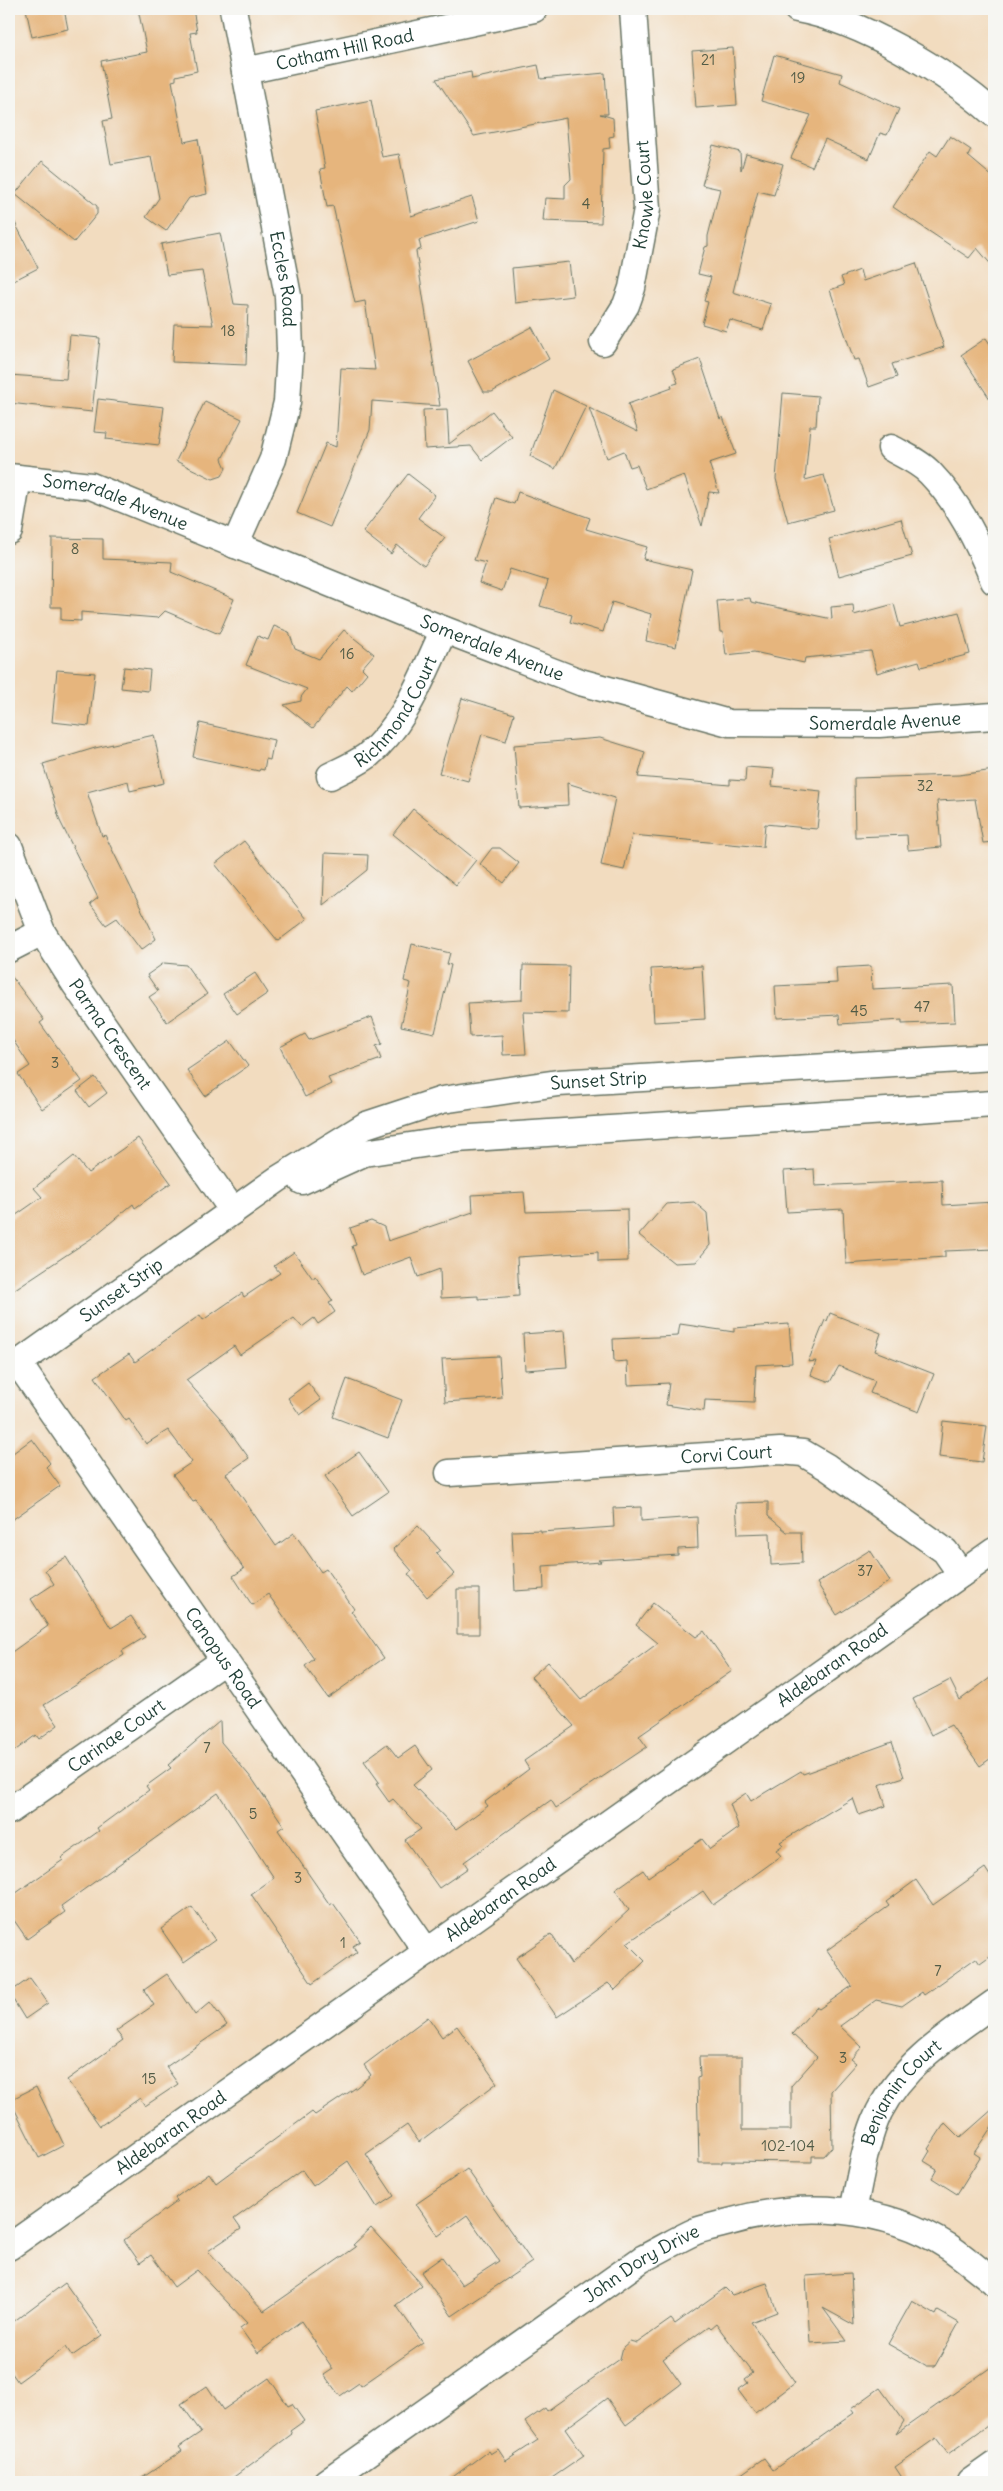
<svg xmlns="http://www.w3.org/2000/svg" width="1003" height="2491" font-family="Delius,sans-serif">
<rect width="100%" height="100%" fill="#f6f6f2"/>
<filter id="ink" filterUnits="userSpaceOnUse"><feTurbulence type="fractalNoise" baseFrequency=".02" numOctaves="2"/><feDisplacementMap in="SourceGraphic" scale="10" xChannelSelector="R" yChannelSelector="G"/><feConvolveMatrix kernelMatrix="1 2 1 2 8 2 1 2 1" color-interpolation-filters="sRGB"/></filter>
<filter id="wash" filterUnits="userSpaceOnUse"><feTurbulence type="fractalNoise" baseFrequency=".0096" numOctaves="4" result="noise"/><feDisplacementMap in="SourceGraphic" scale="20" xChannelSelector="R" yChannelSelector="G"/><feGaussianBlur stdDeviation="1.12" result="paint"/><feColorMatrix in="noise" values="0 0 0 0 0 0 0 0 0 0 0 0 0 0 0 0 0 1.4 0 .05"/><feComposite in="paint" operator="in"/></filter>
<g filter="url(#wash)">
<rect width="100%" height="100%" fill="#f2dcbf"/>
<g id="blocks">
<path fill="#e6b57d" d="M26 9H64L68 29 32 37Z
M138 9H193L197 32 190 33 197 71 176 76V80L172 81 184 142 198 139 207 194 189 198 166 231 146 217 159 198 151 157 111 164 103 121 112 119 101 61 147 52Z
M733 48 737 105 696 108 692 51Z
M774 55 842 74 840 82 899 109 887 135 880 133 869 159 825 139 812 167 791 158 811 115 761 101Z
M538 65 541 79 605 73 608 114H600L613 118 614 136 609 137 610 148 603 149 601 223 543 221 545 198 565 199V185L571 179 566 118 474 136 436 79 471 72 472 79Z
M371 100 382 157 399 154 411 216 472 197 479 221 419 240 421 249 416 251 440 406 372 401 370 430 330 527 297 513 326 443 336 447 341 368 375 370 365 301 355 303 333 206 327 207 320 169 325 168 315 111Z
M950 136 971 150 968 156 994 178V268L977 248 969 258 893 207 930 151 937 156Z
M713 145 740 152 741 170 746 154 783 164 774 195 758 191 733 292 771 304 763 330 730 320 726 331 702 324 708 302 704 301 711 277 698 274 705 247 708 246V236L720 189 702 185Z
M42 161 97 206V214L74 242 15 194Z
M9 211 38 268 9 283Z
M220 233 234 304 248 305 246 365 172 362 174 324 213 325 202 271 167 275 161 244Z
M569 262 573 296 515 303 512 268Z
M916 263 944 347 892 364 897 377 869 387 859 359 854 360 830 290 844 285 841 277 860 270 863 281Z
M532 327 549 359 492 392H484L468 361Z
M70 335 100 338 92 412 9 403V375L66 379Z
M986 338 994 350V405L961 355Z
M700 359 720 419 723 417 736 454 709 463 719 493 709 492 702 526 684 475 646 489 637 465 630 467 624 451 607 458 589 408 638 432 628 404 672 388 671 385 678 383 673 369Z
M553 390 586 406 555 469 530 456Z
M783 393 818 396 816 426H810L805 480 824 475 834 510 788 522 776 479Z
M98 399 164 407 159 445 106 439 107 433 94 432Z
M205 401 242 419 222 459 226 468 222 476 213 479 176 461Z
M447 409 449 444 492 411 512 437 482 460 471 446 425 449 423 410Z
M408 474 435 495 418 518 445 538 424 566 397 545 391 554 363 532Z
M518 492 590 518 586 529 647 547 643 559 692 570 676 647 646 641 651 614 612 602 603 632 570 622 572 615 540 606 548 581 510 569 502 591 479 583 486 563 474 560 496 498 514 504Z
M901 519 912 556 839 576 829 539Z
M52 538 103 539V559L172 562 171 572 234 599 219 634 165 611 158 618 81 612V621L61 620V607H51Z
M750 598 751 602 832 619 831 607 853 605 854 615 894 604 900 627 959 612 970 654 921 667 919 661 877 673 871 651 805 658 804 663 754 652 726 655 723 632H720L717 601Z
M274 626 289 632 295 649 319 659 344 630 374 654 362 668 367 673 352 691 347 686 313 728 284 705 301 701V697L307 689 246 665 258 636 268 640Z
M124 667 150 670 148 691 121 688Z
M57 670 95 673 89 726 52 722Z
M462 698 514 714 506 741 482 734 468 781 439 773Z
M200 723 274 740 270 760 266 759 264 770 260 769 259 771 193 757Z
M154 735 164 783 130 791 128 781 87 792 102 836 105 835 156 939 141 950 117 918 106 925 90 904 98 898 60 821 43 764 95 748Z
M600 738 645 752 638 777 730 785V780L745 781 746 767 774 769 772 786 821 791 817 829 765 824 763 847 632 835 624 870 601 865 615 798 567 783 568 805 519 808 514 745Z
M994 770V842L983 843 975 799 937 801 941 847 908 850 907 835 855 837 854 778 959 775Z
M413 809 476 860 456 885 393 834Z
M244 841 307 919 278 941 215 864Z
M492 848H500L519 863 504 883 480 864Z
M325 853 368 855 367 870 323 905Z
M412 944 450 953 447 964 451 965 435 1033 401 1026 411 983 404 981Z
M164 963 186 965 207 994 167 1022 149 997 158 991 147 975Z
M523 965 569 966 568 1013 523 1012 526 1054 503 1055 502 1035 470 1037 468 1003 522 1000Z
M702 966 705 1019 654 1022 651 969Z
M871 966 872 989 953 985 955 1022 902 1024V1020L840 1024 839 1015 777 1018 775 986 837 983 836 968Z
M9 973 44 1020 40 1023 82 1081 42 1109 18 1074 30 1066 9 1034Z
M255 973 268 993 237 1014 223 994Z
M372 1017 382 1044 376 1046 381 1059 328 1078 331 1084 305 1097 280 1047 305 1034 309 1040Z
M230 1041 248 1066 205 1096 187 1070Z
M95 1077 107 1093 89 1107 77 1091Z
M138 1138 171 1183 135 1208 133 1204 92 1238 9 1293V1220L42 1197 34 1188 74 1156 88 1173Z
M814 1169 815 1186 942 1180 943 1205 994 1202V1249L945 1251V1257L846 1264 843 1209 787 1212 784 1171Z
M524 1192 526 1212 627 1209 628 1261 598 1262V1252L517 1257 519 1296 478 1299V1296L441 1298 440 1269 418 1277 411 1257 362 1275 352 1246 356 1245 350 1228 371 1221 384 1227 388 1241 473 1212 472 1195Z
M694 1202 707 1213 710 1245 696 1262 674 1263 639 1235 666 1204Z
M294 1252 313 1279 315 1276 333 1301 329 1303 335 1312 318 1324 314 1318 302 1327 294 1318 240 1355 234 1346 186 1380 220 1418 249 1458 226 1474 276 1546 294 1533 321 1572 326 1569 354 1609 351 1611 384 1658 328 1698 305 1666 314 1659 268 1594 252 1605 233 1576 244 1569 196 1501 193 1502 173 1475 192 1462 168 1430 146 1444 129 1419 126 1421 95 1377 129 1354 135 1362 200 1315 203 1320 242 1293 244 1297 280 1273 274 1266Z
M830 1313 881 1333 875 1351 934 1374 919 1412 870 1393 875 1381 839 1366 830 1382 811 1375 816 1361 808 1362 825 1320 827 1321Z
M680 1324 734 1332V1328L789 1324 792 1363 756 1365 754 1402 705 1400 704 1411 666 1405 669 1383 628 1385 627 1361 614 1362 613 1339 678 1336Z
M564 1331 567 1367 525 1370 523 1334Z
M499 1356 502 1398 445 1402 442 1359Z
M347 1379 402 1400 388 1438 333 1417Z
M308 1383 321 1400 300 1415 288 1398Z
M943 1421 987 1426 982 1462 939 1457Z
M32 1439 50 1463 46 1467 60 1486 9 1522V1456Z
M359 1452 388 1492 353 1516 325 1476Z
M768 1502V1516L787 1532H801L802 1563 771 1565 770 1533 738 1534 736 1503Z
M641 1507V1521L697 1517 698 1548 678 1549V1555L598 1560 601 1562 543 1566 544 1589 515 1591 512 1531 541 1530V1532L614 1527 613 1508Z
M418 1526 440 1550 436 1553 454 1574 427 1597 408 1574 412 1571 393 1549Z
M870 1550 890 1581 837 1615 817 1583Z
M66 1557 111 1628 131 1616 145 1637 122 1651 124 1655 44 1705 58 1725 39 1739 36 1735 9 1755V1654L48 1626 31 1599 54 1584 45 1570Z
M457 1589H479V1634H457Z
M653 1603 696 1637 704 1631 732 1671 639 1736 647 1747 556 1808 551 1800 464 1862 468 1868 439 1888 405 1840 421 1829 393 1799 389 1802 376 1784 379 1782 364 1761 387 1744 398 1758 415 1746 432 1770 413 1785 456 1829 488 1806 485 1802 529 1769 524 1761 574 1726 531 1677 548 1662 581 1700 658 1643 636 1625Z
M994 1675V1756L980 1766 951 1725 931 1735 913 1699 950 1680 960 1700Z
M220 1721 221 1742 253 1780 284 1826 278 1830 330 1905 333 1903 360 1941 353 1946 357 1952 312 1984 251 1894 274 1878 218 1793 61 1906 65 1912 27 1939 9 1913V1898L63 1860 61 1858 99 1831 97 1828 149 1790 146 1786 171 1768 168 1765Z
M892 1742 904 1777 879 1785 886 1806 859 1815 853 1798 780 1842 783 1845 776 1850 781 1856 713 1905 703 1891 627 1943 645 1961 615 1990 608 1983 557 2017 516 1958 551 1934 571 1964 629 1910 615 1890 643 1870 648 1877 702 1839 710 1849 739 1828 730 1804 746 1793 751 1801 801 1771 803 1774Z
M985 1868 994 1882V1954L980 1964 976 1958 924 1995 922 1992 902 2006 876 2000 840 2026 862 2047 851 2059 856 2063 831 2091 832 2147 824 2156H812V2162L722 2161V2163H699L697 2078 700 2077 699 2057H742V2130H791V2086L817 2057 792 2034 816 2007 819 2009 852 1986 827 1950 889 1906 886 1902 916 1880 933 1905Z
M192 1907 215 1940 184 1962 161 1929Z
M167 1974 195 2015 210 2002 227 2025 166 2067 178 2084 145 2106 140 2098 100 2126 67 2080 123 2040 116 2031 154 2005 144 1990Z
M30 1978 48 2003 25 2019 9 1993Z
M428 2017 442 2037 457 2026 497 2083 419 2142 407 2125 366 2154 394 2196 377 2207 348 2161 313 2186 302 2170 234 2219 241 2229 208 2251 264 2311 356 2247 353 2245 371 2228 422 2285 396 2305 423 2343 361 2386 359 2383 340 2396 324 2375 333 2369 301 2321 258 2353 240 2328 247 2323 197 2270 174 2287 151 2255 140 2263 124 2240 177 2201 175 2198 209 2173 216 2183 312 2112 315 2115 357 2087 371 2075 364 2065Z
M36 2087 64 2145 39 2158 10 2100Z
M994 2108V2123L974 2153 980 2157 957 2194 932 2178 937 2169 924 2161 930 2151 928 2149 945 2123 960 2138Z
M467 2169 532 2262 452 2316 421 2272 442 2257 462 2285 499 2261 467 2215 438 2236 416 2204Z
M851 2273 854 2325 823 2308 847 2341 810 2343 806 2276Z
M65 2283 102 2335 72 2356 66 2347 18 2382 9 2369V2325Z
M767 2283 777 2312 751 2322 795 2383 755 2413 738 2390 748 2383 745 2379 753 2373 716 2324 711 2328 709 2326 663 2359 681 2384 626 2425 607 2398 565 2429 584 2456 546 2482H446L488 2451 490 2454 498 2449 506 2461 538 2440 525 2422 545 2408 547 2411 620 2359 623 2347 630 2341 637 2343 671 2319 675 2324 725 2288 732 2295Z
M912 2301 936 2315 938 2311 959 2323 935 2366H927L888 2344Z
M994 2365V2421L948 2454 936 2438 895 2467 905 2482H730L764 2458 773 2470 854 2413 851 2409 880 2388 904 2421 896 2434Z
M269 2378 288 2406 292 2404 304 2421 290 2431 292 2434 227 2482H136L182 2451 179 2447 201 2432 181 2404 207 2386 223 2410Z"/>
</g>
</g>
<g filter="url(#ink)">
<use href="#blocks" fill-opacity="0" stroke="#697565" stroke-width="1"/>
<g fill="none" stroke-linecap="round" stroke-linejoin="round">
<defs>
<g id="minor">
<path id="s1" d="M233 9 288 296 290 350 287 402 273 459 235 545"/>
<path d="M797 9C860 20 946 71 994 114"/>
<path id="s2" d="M245 71 534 9"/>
<path id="s3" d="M603 342 626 305 632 288 647 209 633 9"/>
<path d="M891 448C903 455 920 462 930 473 959 503 978 542 994 581"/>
<path id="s4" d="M9 477 91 486 437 627 580 682 729 723 879 724 994 716"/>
<path d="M9 531 18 478"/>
<path id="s5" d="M330 776C342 770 356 764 367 756 406 724 423 674 444 630"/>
<path id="s6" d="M9 846 42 932 75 984 233 1211"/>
<path d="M9 949 42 932"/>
<path d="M302 1181 364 1153 456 1139 994 1104"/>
<path id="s7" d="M18 1363 427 1952"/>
<path id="s8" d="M9 1370 278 1179 366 1125 442 1100 558 1083 994 1057"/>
<path id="s9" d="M449 1473 780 1451 803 1453 827 1467 945 1551 961 1574"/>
<path id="s10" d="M9 1811 225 1660"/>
<path id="s11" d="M853 2211C860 2179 865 2142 879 2112 904 2063 951 2034 994 2003"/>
<path id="s12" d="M9 2247 994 1551"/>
<path id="s13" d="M326 2482 642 2259C660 2250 678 2239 696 2231 707 2227 719 2225 729 2222 802 2201 884 2205 949 2247 965 2258 980 2271 994 2282"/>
<path d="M970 2482 994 2465"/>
</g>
</defs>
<use href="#minor" stroke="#697565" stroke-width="29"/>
<use href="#minor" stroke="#fff" stroke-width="26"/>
</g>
</g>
<g text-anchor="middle" stroke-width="5" stroke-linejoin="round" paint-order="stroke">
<g font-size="15" fill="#515b46">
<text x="708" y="65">21</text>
<text x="798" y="83">19</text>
<text x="586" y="209">4</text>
<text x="228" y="336">18</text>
<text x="75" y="554">8</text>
<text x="347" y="659">16</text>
<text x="925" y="791">32</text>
<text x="922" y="1012">47</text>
<text x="859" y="1016">45</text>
<text x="55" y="1068">3</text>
<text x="865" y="1576">37</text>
<text x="207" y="1753">7</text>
<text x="253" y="1819">5</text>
<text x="298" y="1883">3</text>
<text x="343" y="1948">1</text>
<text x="938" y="1976">7</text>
<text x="843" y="2063">3</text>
<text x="149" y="2084">15</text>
<text x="788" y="2151">102-104</text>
</g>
<g font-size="18" fill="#1f3d34" stroke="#f6f6f2">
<text dy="6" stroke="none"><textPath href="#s2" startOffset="102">Cotham Hill Road</textPath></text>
<text dy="6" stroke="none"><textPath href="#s3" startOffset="156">Knowle Court</textPath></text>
<text dy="6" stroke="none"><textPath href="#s1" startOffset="275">Eccles Road</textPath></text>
<text dy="6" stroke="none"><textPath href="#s4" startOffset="110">Somerdale Avenue</textPath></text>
<text dy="6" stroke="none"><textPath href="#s4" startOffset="515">Somerdale Avenue</textPath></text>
<text dy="6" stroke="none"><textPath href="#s5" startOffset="95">Richmond Court</textPath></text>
<text dy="6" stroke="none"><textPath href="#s4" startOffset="920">Somerdale Avenue</textPath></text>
<text dy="6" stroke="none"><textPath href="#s6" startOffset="215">Parma Crescent</textPath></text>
<text dy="6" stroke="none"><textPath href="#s8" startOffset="671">Sunset Strip</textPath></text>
<text dy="6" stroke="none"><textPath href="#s8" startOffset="138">Sunset Strip</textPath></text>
<text dy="6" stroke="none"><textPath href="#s9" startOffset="278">Corvi Court</textPath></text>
<text dy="6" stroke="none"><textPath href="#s7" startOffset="359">Canopus Road</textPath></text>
<text dy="6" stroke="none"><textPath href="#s12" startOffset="1008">Aldebaran Road</textPath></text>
<text dy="6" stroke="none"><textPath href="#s10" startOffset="131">Carinae Court</textPath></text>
<text dy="6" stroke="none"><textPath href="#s12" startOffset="602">Aldebaran Road</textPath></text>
<text dy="6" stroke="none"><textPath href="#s11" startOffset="131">Benjamin Court</textPath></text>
<text dy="6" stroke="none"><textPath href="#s12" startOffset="198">Aldebaran Road</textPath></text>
<text dy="6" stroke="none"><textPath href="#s13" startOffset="384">John Dory Drive</textPath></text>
</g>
</g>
<rect width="1003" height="2491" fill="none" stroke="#f6f6f2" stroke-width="30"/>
</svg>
